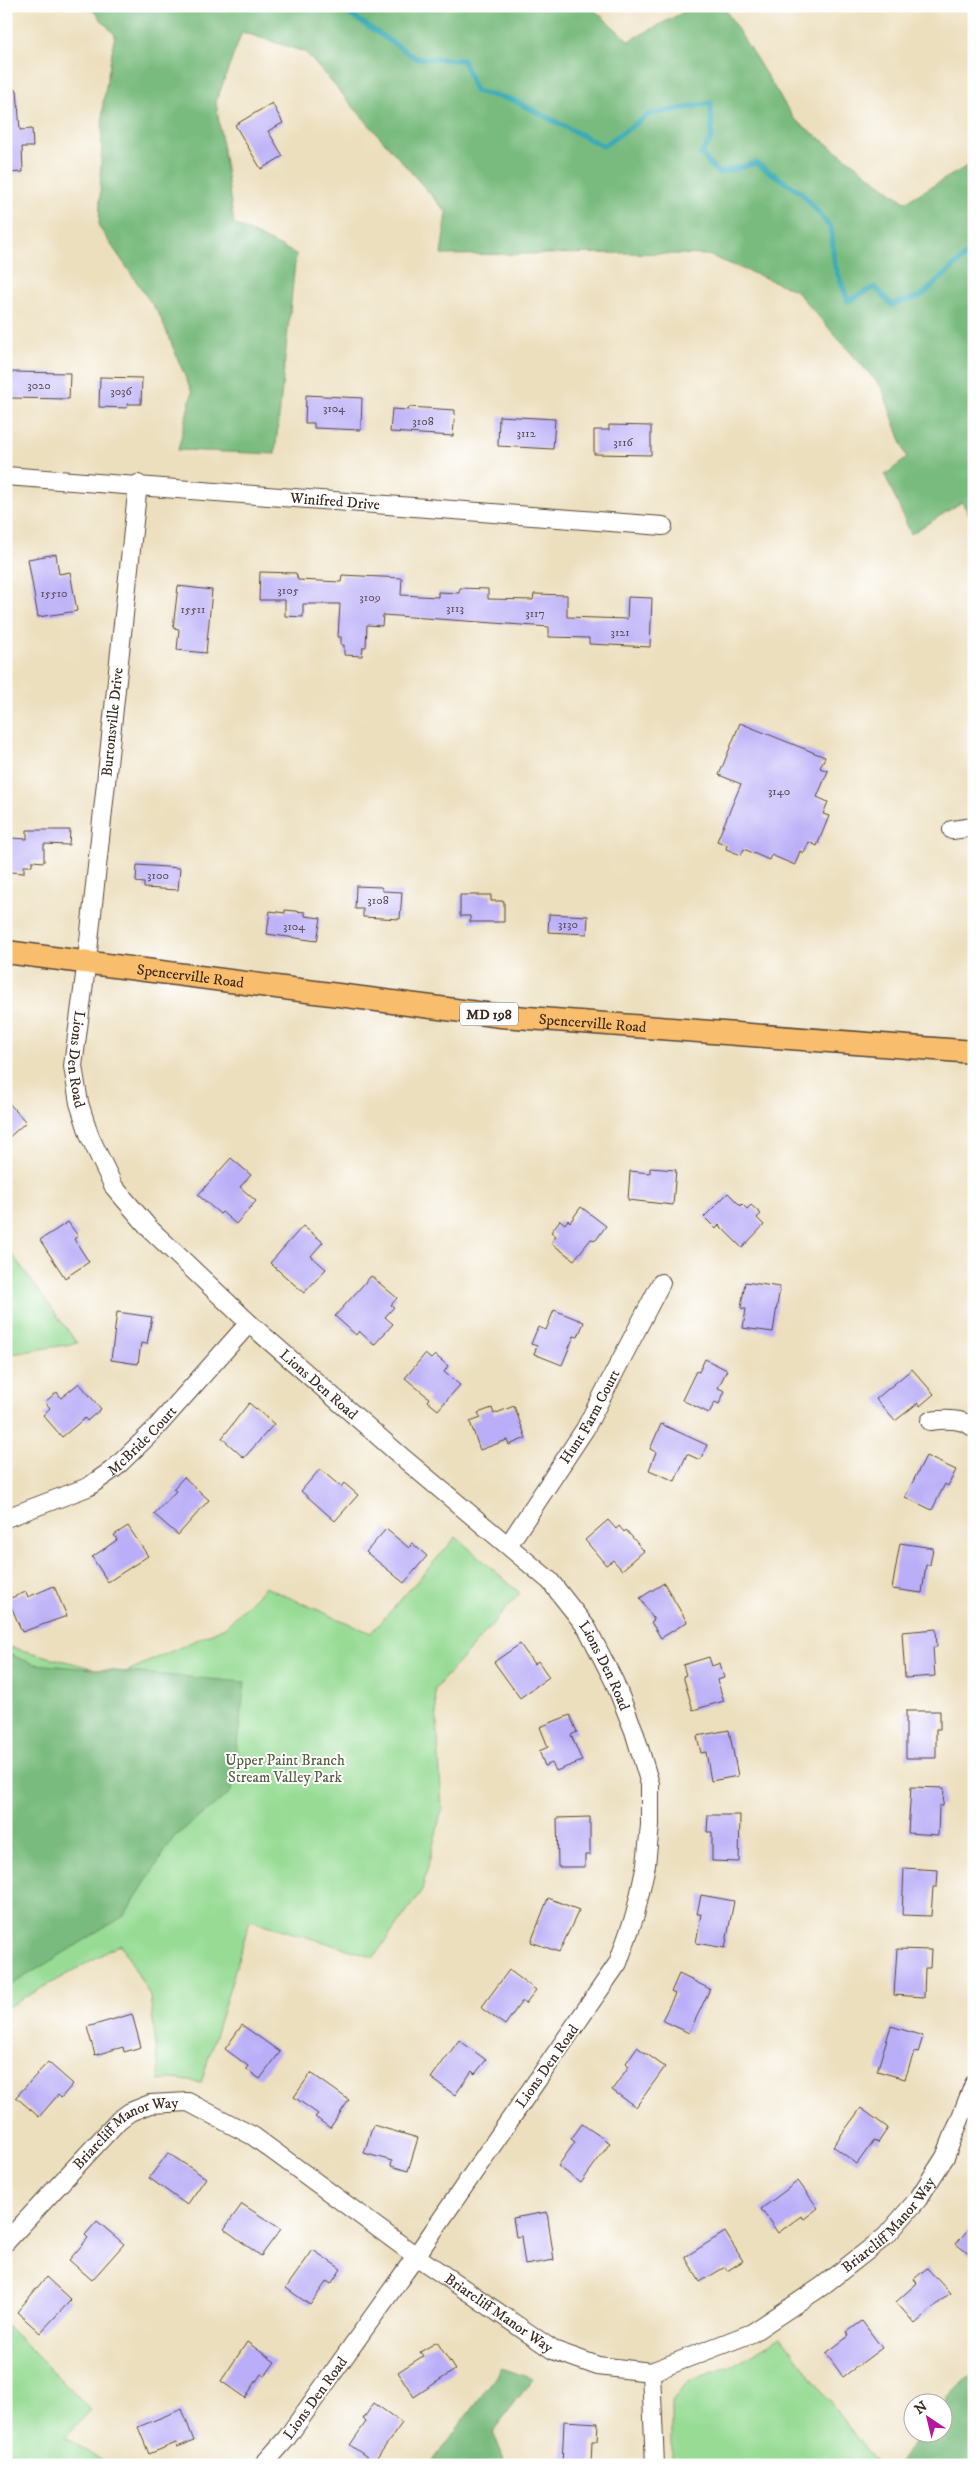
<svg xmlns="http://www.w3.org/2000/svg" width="980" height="2471" font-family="'IM FELL DW Pica',serif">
<rect width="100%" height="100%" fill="#fff"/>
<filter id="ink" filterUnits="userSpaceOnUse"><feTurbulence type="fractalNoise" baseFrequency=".02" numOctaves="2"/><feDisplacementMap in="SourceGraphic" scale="10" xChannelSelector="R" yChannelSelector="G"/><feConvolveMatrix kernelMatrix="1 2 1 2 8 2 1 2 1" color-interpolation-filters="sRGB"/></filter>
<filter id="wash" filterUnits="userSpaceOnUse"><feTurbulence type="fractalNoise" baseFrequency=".0096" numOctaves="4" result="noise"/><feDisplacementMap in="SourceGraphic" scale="20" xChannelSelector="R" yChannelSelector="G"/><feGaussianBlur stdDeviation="1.12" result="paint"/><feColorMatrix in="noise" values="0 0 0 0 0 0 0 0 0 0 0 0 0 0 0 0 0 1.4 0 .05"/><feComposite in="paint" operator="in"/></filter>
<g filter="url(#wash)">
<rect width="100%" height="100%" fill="#ecdfbe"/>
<path fill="#97db94" stroke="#698259" d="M6 1246 77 1343 6 1355Z
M456 1537 520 1593 435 1689 442 1809 422 1890 374 1957 250 1920 201 2083 174 2079 160 2080 150 1996 121 1944 6 2008V1646L119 1675 225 1627 265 1587 371 1633Z
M6 2325 91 2410 65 2437 109 2465H6Z
M781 2337 878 2465H672V2402L688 2381 731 2366Z"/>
<path fill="#79bb7e" stroke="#5a724e" d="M89 6H590L629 41 695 6H723L794 119 905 202 974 162V523L962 502 911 534 885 475 907 458 882 388 795 290 708 255 630 253 441 255 447 213 305 52 242 32 216 102 234 224 296 254 275 454 178 450 192 393 160 316 99 227 103 103 115 35Z
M6 1653 34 1664 245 1682 231 1792 174 1837 124 1916 6 1988Z
M502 2368 533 2379 493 2431 506 2465H430Z
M974 2376V2465H897L920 2434H942C942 2400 943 2393 974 2376Z"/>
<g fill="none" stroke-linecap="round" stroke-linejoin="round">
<path stroke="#3aabb5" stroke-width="5.5" d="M337 6 416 58 463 60 475 91 513 100 603 146 648 115 711 103 712 138 701 154 718 173 756 163 802 193 831 228 835 266 848 301 875 287 892 305 921 296 968 254 974 262"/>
</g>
<g id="blocks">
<path fill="#b9aef7" d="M6 90H17L20 130 32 129 33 147H22L23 172 6 173Z
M272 103 283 123 268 131 283 156 261 169 235 125Z
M10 372 70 373 69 399 9 398Z
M100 377 142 378 141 404H128L127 408 99 407Z
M306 395 362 398 361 430 314 428V423H305Z
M409 407 455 410 453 436 390 432 392 409 408 410Z
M499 416 555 419 553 449 498 446Z
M609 425 651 426V455L594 454V430H609Z
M56 554 59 574 70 572 77 611 38 617 28 559Z
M260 572 296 573 298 580 341 582 342 575 402 578 401 595 438 597V592L459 593 460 588 488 589V599L533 600 534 594 567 595V617L627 619 628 597 652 598 650 647 589 644V638L549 637V627L383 615 382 626 367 625 366 647H363L362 656 344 655V645H341V637H338L340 604H303V617L285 616V600H259Z
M178 586 212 590 206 653 177 650 179 629 173 628Z
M740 723 825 757 820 768 828 771 817 797 828 802 823 814 829 816 817 846 809 842 804 853 800 851 795 865 771 855 769 860 744 849 741 855 726 849 727 845 717 841 741 784 719 775Z
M27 830H70L69 845 44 844V862L32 861V866H24V873L10 872 11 838 27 839Z
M137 865 180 868 178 890 144 888V883L136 882Z
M356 886 381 887 383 891 402 892 400 919 363 917V909H355Z
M460 895H491V901H504V922H470V916H460Z
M285 910 305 912V916L321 918 317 941 267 934 270 911 285 913Z
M549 914 588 916 587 934 548 932Z
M6 1100 26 1122 6 1140Z
M231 1158 251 1175 240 1187 256 1201 236 1224 222 1212 220 1214 198 1195Z
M650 1168 676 1170 673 1205 628 1200 630 1171 650 1173Z
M728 1193 741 1206 742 1204 747 1209 751 1205 761 1214 757 1218 764 1225 742 1248 719 1225 716 1229 704 1217Z
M581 1207 606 1226 596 1240 591 1239 574 1260 551 1243 556 1236 551 1232 560 1220 565 1224 568 1220 570 1222Z
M68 1222 78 1236 74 1239 89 1262 65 1278 40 1240Z
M303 1226 323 1242 311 1256 326 1269 304 1293 270 1263Z
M371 1276 397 1298 391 1305 394 1307 385 1317 393 1324 374 1345 359 1331 356 1335 335 1316Z
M745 1282 780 1287 773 1332 743 1328 746 1309 741 1308Z
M554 1310 584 1322 578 1337 574 1336 562 1365 534 1354 537 1346 531 1344 538 1327 546 1330Z
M117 1312 152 1317 147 1344 141 1343 138 1364 111 1360Z
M425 1354 431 1359 435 1355 448 1366 444 1372 460 1385 438 1410 427 1401 429 1398 405 1378Z
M705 1359 727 1370 718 1388 725 1391 719 1404 715 1402 709 1413 682 1400 696 1371 699 1372Z
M912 1369 934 1394 920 1406 918 1403 895 1421 876 1399Z
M79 1383 101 1409 87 1421 85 1418 62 1437 43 1415 50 1408 45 1402 57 1392 61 1398Z
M249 1403 274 1424 244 1458 222 1438Z
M514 1406 526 1438 509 1445 507 1440 480 1450 470 1422 481 1418 478 1413 492 1408 494 1414Z
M661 1424 707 1445 700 1460 687 1454 675 1481 649 1470 656 1452 650 1449Z
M926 1456 956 1470 948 1486 945 1484 932 1510 905 1497Z
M320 1469 341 1487 344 1483 358 1495 335 1521 301 1491Z
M184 1477 209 1500 178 1535 154 1514 176 1491 173 1489Z
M608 1520 616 1529 619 1526 624 1532 626 1530 644 1551 622 1570 613 1560 606 1565 585 1540Z
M128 1526 148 1556 108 1582 92 1557 117 1540 114 1535Z
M386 1529 409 1548 412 1543 427 1556 404 1583 366 1552Z
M900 1543 933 1548 930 1565H926L922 1593 892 1589Z
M664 1583 687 1622 661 1638 651 1622 654 1620 640 1598Z
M54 1586 67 1616 22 1632 8 1599 26 1592 28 1597Z
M936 1629 937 1647H933L935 1676 905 1678 902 1632Z
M520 1644 534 1664 538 1661 549 1677 520 1698 494 1662Z
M709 1657 712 1666 720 1663 724 1678 717 1680 724 1701 693 1710 683 1676 686 1675 683 1665Z
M906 1711H940V1729H936V1758H906Z
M570 1715 577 1732 571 1735 582 1761 556 1771 552 1763 545 1766 539 1751 548 1747 540 1727Z
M729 1730 738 1776 711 1781 706 1752 701 1753 697 1736Z
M911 1787 944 1788 943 1806H939L938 1835 908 1833Z
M708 1815H740L739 1862 712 1861V1832H707Z
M590 1817V1855H585V1867H558L557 1818Z
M904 1868 938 1870 937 1887H933L931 1916 902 1915Z
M701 1895 734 1901 725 1948 696 1943 701 1914H697Z
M548 1898 579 1910 559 1952 531 1942Z
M897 1949 931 1950 930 1968H925L924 1997 894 1995Z
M509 1970 536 1990 525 2004 522 2001 505 2025 481 2008Z
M679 1974 710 1989 689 2033 662 2020 675 1994 671 1992Z
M132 2014 141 2047 124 2052 123 2047 95 2055 87 2027Z
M242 2025 280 2052 260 2079 246 2069 248 2066 225 2049Z
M891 2026 923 2036 918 2053 914 2052 905 2079 877 2071Z
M459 2040 486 2060 475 2074 472 2071 455 2095 431 2078Z
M637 2047 665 2067 636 2107 612 2090 629 2066 626 2063Z
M48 2062 73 2084 61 2098 58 2095 39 2117 16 2097Z
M311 2073 349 2100 330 2128 315 2117 318 2114 294 2097Z
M861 2108 888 2128 878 2143 874 2140 857 2164 833 2146Z
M582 2124 610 2143 581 2183 558 2166 575 2142 571 2139Z
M373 2125 418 2138 408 2171 391 2166 392 2161 364 2153Z
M168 2153 206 2178 187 2205 149 2178Z
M798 2181 818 2208 804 2219 801 2216 778 2233 761 2209Z
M242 2204 281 2229 261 2256 224 2229Z
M547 2212 554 2260 525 2265 521 2236 516 2237 513 2218Z
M97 2221 124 2244 92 2280 69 2260 88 2238 85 2235Z
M974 2222V2258L956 2244Z
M725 2232 743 2261 727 2271 725 2267 700 2282 685 2257Z
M313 2250 341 2269 331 2284 327 2281 310 2305 286 2288Z
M927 2268 950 2293 915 2324 896 2302 917 2283 914 2279Z
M46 2277 71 2300 40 2333 17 2312Z
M862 2321 882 2348 843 2377 826 2353 849 2336 847 2332Z
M247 2342 275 2362 265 2376 261 2374 245 2398 221 2381Z
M437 2342 455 2370 414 2397 398 2372 423 2356 420 2352Z
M374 2403 402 2423 374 2462 350 2445 366 2422 363 2419Z
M182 2409 194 2441 177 2447 176 2443 149 2454 138 2427Z
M564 2421 598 2423 597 2441H592L591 2465H562Z"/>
</g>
</g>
<g filter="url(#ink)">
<use href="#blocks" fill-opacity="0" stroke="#564536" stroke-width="1"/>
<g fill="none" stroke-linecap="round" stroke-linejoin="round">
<defs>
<g id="minor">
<path id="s1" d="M6 476 663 526"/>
<path id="s2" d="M138 484 87 960 73 1066 79 1103 90 1137 114 1187 150 1229 249 1323 402 1457 550 1581 587 1628 614 1681 634 1731 650 1784V1825L646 1865 635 1915 618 1963 416 2256 286 2439 263 2465"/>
<path d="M952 830 974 827"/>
<path d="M930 1421C944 1419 963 1418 974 1428"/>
<path id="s3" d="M6 1518 88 1487 115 1468 154 1430 249 1323"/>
<path id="s4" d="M509 1544 585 1429 661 1283"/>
<path id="s5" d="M6 2242 119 2120 130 2112 150 2104 188 2102 253 2136 416 2256 553 2350 598 2366 651 2372 752 2333 821 2287 886 2236 918 2199 945 2157 974 2084"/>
<path d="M651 2372 655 2465"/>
</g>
<g id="major">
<path id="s6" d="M6 952 501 1016 974 1052"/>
</g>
</defs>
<use href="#minor" stroke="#564536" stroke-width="20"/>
<use href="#major" stroke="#564536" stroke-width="25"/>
<use href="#minor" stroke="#fff" stroke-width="18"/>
<use href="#major" stroke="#f9be6d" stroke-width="22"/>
</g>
</g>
<g text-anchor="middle" stroke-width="4" stroke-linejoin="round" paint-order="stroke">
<g font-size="12" fill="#5a4b54">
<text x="39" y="389">3020</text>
<text x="121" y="395">3036</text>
<text x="334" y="412">3104</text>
<text x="423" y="425">3108</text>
<text x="526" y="437">3112</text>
<text x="623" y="446">3116</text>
<text x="288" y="594">3105</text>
<text x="54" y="597">15510</text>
<text x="370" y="601">3109</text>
<text x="455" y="612">3113</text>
<text x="193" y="613">15511</text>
<text x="535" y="617">3117</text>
<text x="620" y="636">3121</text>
<text x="779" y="795">3140</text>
<text x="158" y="879">3100</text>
<text x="378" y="904">3108</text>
<text x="568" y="928">3130</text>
<text x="294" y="930">3104</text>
</g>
<rect fill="#fff" stroke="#766a62" stroke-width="1" x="460" y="1002.5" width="58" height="23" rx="4"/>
<g font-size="14" font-weight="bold" fill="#3b2a1e">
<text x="489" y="1019">MD 198</text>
</g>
<g font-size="15" fill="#3b2a1e" stroke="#fff">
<text dy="5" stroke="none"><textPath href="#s1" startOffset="330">Winifred Drive</textPath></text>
<text transform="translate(112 722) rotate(-84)" y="5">Burtonsville Drive</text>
<text dy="5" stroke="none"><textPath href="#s6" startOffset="186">Spencerville Road</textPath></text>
<text dy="5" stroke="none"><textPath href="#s6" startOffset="591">Spencerville Road</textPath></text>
<text dy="5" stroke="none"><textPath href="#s2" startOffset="579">Lions Den Road</textPath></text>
<text dy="5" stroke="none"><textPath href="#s2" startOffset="999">Lions Den Road</textPath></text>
<text dy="5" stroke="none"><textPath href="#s4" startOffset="151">Hunt Farm Court</textPath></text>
<text dy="5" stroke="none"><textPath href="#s3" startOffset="159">McBride Court</textPath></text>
<text dy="5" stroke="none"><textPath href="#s2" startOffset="1404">Lions Den Road</textPath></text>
<text transform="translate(547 2066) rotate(-55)" y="5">Lions Den Road</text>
<text dy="5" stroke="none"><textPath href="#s5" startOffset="166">Briarcliff Manor Way</textPath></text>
<text dy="5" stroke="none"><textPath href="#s5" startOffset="1066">Briarcliff Manor Way</textPath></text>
<text dy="5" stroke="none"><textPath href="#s5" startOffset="616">Briarcliff Manor Way</textPath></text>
<text transform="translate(315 2398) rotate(-54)" y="5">Lions Den Road</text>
</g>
<g font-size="15" fill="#575f41" stroke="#fff">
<text x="285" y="1765">Upper Paint Branch<tspan x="285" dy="17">Stream Valley Park</tspan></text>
</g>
</g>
<rect width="980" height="2471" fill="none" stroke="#fff" stroke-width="25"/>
<g transform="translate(928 2418) rotate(325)"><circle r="24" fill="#ffffff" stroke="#b1aaa5"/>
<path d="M0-4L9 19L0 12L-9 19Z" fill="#b5179e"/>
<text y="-8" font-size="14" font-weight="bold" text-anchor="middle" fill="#3b2a1e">N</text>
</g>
</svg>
